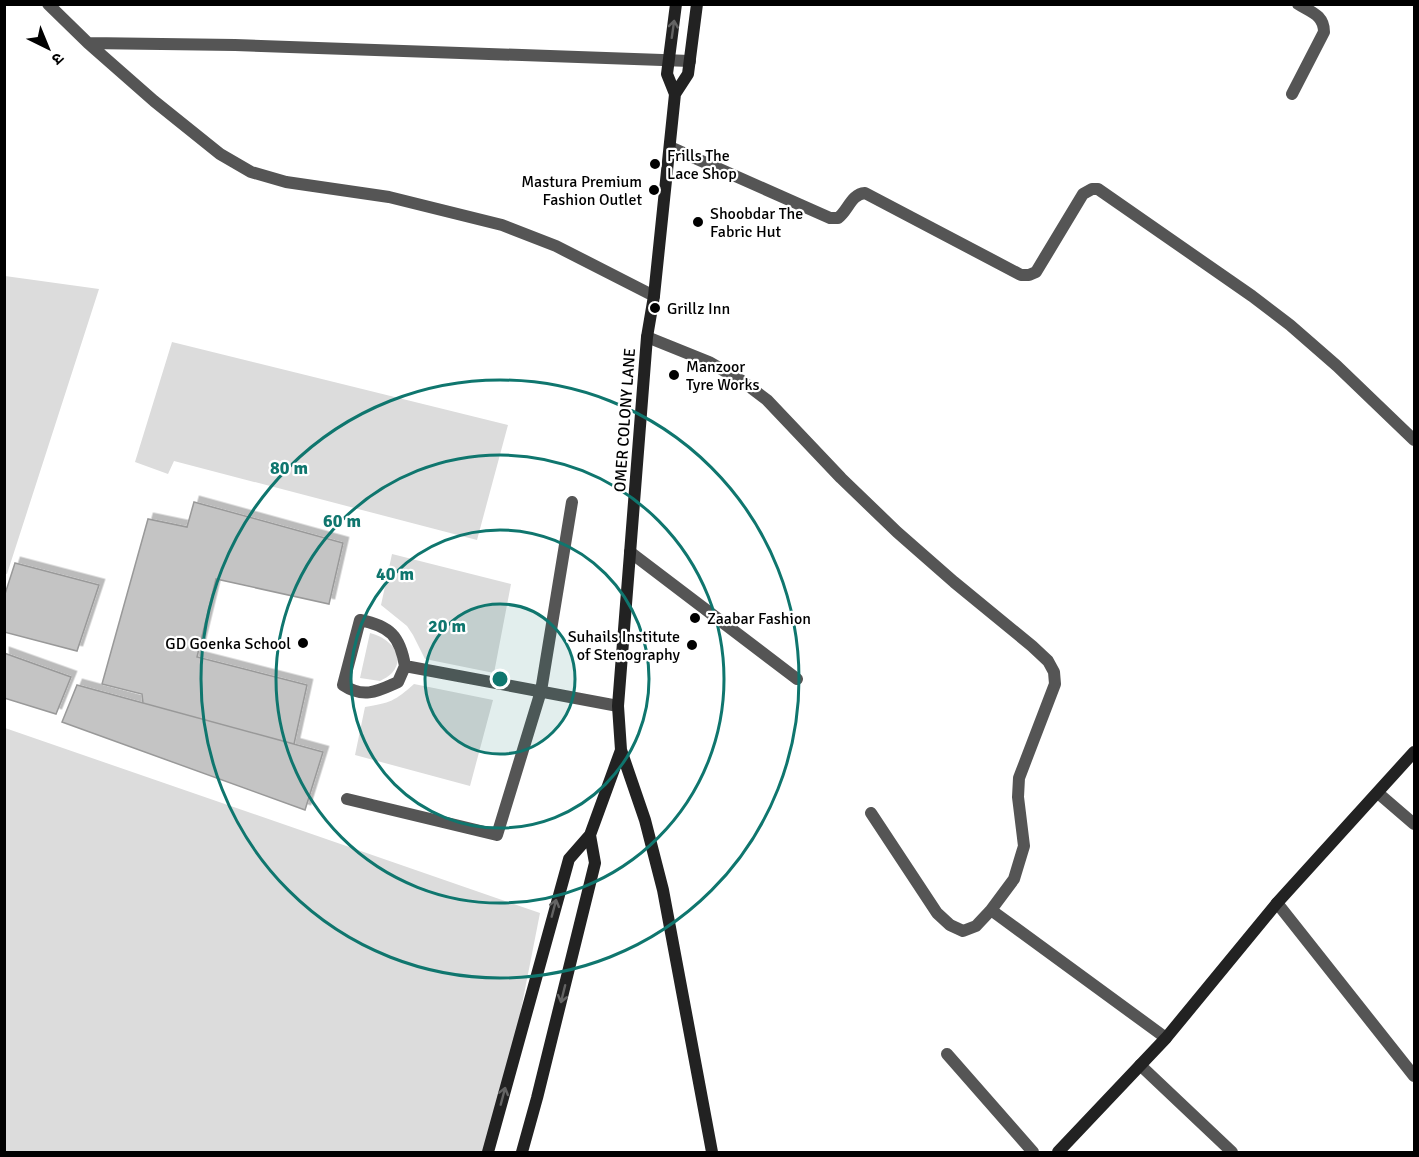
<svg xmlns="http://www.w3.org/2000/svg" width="1419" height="1157" font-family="Signika,'Noto Sans Devanagari',sans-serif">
<defs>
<filter id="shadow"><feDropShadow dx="5.5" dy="-5.5" stdDeviation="0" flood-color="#0004"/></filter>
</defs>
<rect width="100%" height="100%" fill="#fff"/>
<path fill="#dcdcdc" d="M5 276 99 289 7 574 4 573Z
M172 342 508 425 477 540 174 461 168 474 135 462Z
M392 554 511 584 494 673 425 659 413 635 407 626 381 605Z
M370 633C387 637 408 654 392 673 389 676 384 679 380 681L360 678Z
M414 684 493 700 470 786 355 755 365 707C390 703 395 701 414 684Z
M5 728 540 913 493 1152H5Z"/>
<path fill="#c4c4c4" stroke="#999" stroke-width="1.5" filter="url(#shadow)" d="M194 502 343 543 329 604 216 579 197 657 307 685 294 744 143 703 142 694 102 684 148 519 187 527Z
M15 563 99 585 77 651 4 632V597Z
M4 653 71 677 56 714 4 698Z
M77 685 323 752 305 810 62 722Z"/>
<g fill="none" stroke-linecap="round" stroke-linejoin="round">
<path stroke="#555" stroke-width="12" d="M405 666 398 682C378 691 364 699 343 685L360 620C390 626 400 636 405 666L618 706
M347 799 497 835 541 691 572 502"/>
<path stroke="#555" stroke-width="12" d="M48 4 88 43 154 101 220 154 251 172 286 182 389 197 502 225 556 246 654 296
M88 43 235 45 690 61
M1292 94 1324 32C1324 15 1311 12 1298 4
M670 147 830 218H838C848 211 851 194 865 193L1021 275H1029L1036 272 1083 194 1092 189H1098L1252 296 1290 325 1337 366 1414 440
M647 337 709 362 742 381 767 400 841 478 897 532 954 582 1032 646 1048 661 1054 672 1055 684 1019 778 1018 797 1024 846 1014 879 991 910 976 926 963 931 950 925 937 913 871 813
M630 552 797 679
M1378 793 1414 824
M1277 903 1414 1076
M991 910 1166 1038
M947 1054 1033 1152
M1140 1065 1232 1152"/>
<path stroke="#222" stroke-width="12" d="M697 4 688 74 675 94 654 296 647 337 618 706 621 750 645 820 663 890 712 1152
M675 94 667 74 676 4
M488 1152 569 859 590 835 621 750
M522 1152 537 1098 595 863 590 835
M1058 1152 1166 1038 1277 903 1414 752"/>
</g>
<defs><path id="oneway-shaft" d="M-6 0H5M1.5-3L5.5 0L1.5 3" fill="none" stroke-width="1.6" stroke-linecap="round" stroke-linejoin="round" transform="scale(1.5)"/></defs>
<g stroke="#646464">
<use href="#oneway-shaft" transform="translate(673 29) rotate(-82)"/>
<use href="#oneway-shaft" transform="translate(554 908) rotate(-75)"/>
<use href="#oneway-shaft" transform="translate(563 994) rotate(104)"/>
<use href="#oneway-shaft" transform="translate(503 1096) rotate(-75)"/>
</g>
<circle cx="500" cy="679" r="75" fill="#0f766e" fill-opacity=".12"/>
<g fill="none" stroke="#0f766e" stroke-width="3">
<circle cx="500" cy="679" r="75"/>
<circle cx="500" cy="679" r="149"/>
<circle cx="500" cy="679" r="224"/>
<circle cx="500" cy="679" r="299"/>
</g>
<g fill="#000" stroke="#fff" stroke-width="2">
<circle cx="655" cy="164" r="6"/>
<circle cx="654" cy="190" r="6"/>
<circle cx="698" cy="222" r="6"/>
<circle cx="655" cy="308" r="6"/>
<circle cx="674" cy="375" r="6"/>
<circle cx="695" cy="618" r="6"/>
<circle cx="303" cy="643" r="6"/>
<circle cx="692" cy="645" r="6"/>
</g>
<g text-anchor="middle" stroke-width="4.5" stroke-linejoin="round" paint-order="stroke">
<g font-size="16" fill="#000" stroke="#fff" text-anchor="start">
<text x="667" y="161">Frills The<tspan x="667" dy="18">Lace Shop</tspan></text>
<text x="642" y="187" text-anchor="end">Mastura Premium<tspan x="642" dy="18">Fashion Outlet</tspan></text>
<text x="710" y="219">Shoobdar The<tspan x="710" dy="18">Fabric Hut</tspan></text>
<text x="667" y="314">Grillz Inn</text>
<text x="686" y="372">Manzoor<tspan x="686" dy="18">Tyre Works</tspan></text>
<text x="707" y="624">Zaabar Fashion</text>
<text x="680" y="642" text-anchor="end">Suhails Institute<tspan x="680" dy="18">of Stenography</tspan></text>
<text x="291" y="649" text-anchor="end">GD Goenka School</text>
</g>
<g font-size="16" fill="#000" stroke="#fff">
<text transform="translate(624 420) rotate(-86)" y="6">OMER COLONY LANE</text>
</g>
</g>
<circle cx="500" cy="679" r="9" fill="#0f766e" stroke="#fff" stroke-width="3"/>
<g font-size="18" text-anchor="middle" font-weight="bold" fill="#0f766e" stroke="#fff" stroke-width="4.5" stroke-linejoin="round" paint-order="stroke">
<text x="289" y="474">80 m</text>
<text x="342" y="527">60 m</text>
<text x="395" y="580">40 m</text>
<text x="447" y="632">20 m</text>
</g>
<rect width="1419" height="1157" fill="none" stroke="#000000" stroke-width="12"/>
<g transform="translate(48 48) rotate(137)" stroke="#ffffff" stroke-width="4.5" paint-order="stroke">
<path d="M0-4.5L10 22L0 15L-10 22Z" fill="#000000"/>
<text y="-9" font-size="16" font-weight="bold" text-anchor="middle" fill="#000000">उ</text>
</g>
</svg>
